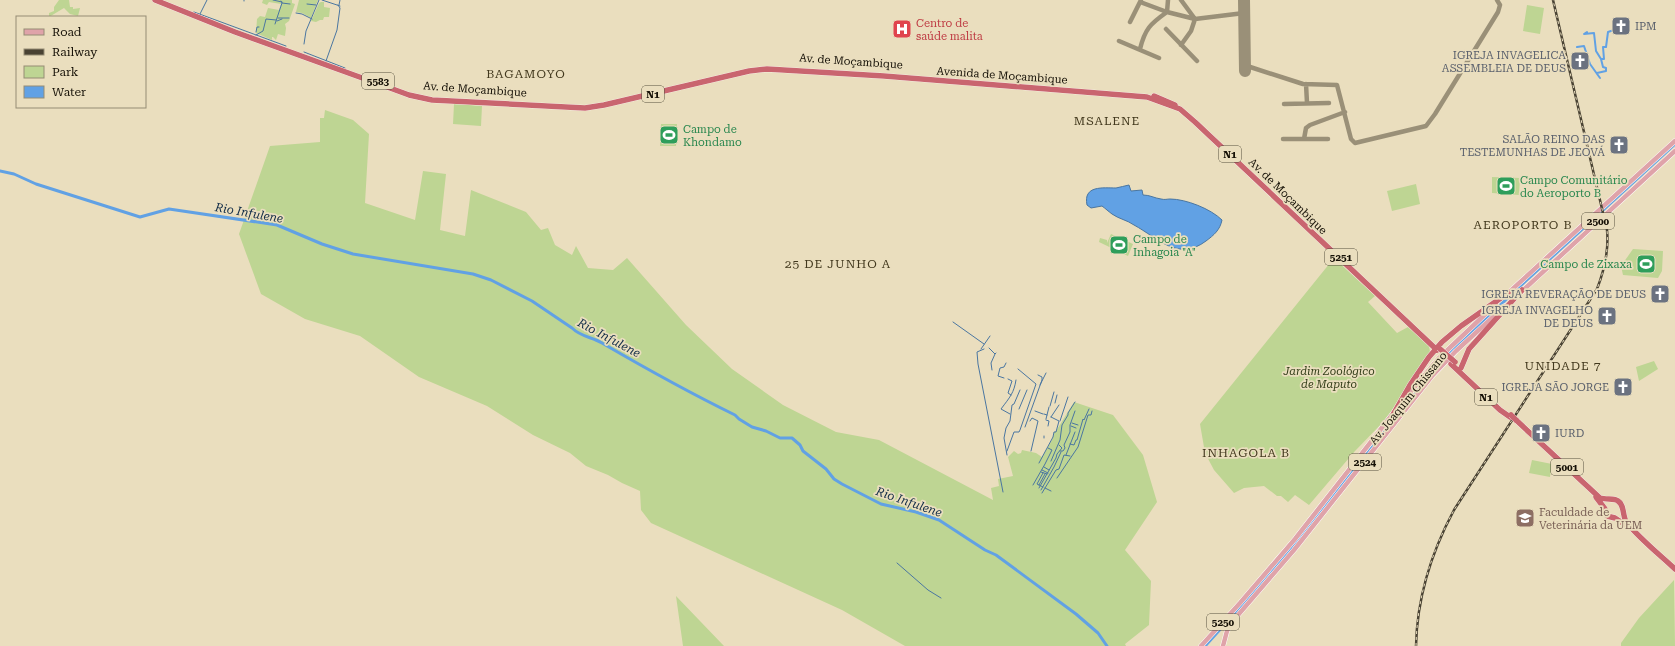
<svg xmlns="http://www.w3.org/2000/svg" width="1675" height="646" font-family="'Roboto Serif',serif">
<rect width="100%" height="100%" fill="#eadebe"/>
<path fill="#bed593" d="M59 0H69L70 7H73V9L80 8 78 16 70 14 64 8 49 17V13L54 11V7Z
M263 0H292V3L295 4 289 21 285 24 286 28 285 36 278 34 276 40 273 37H272V40L256 33 257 19 260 16 265 17 268 8 279 10 281 4 269 2 267 5 262 3Z
M299 0H318L311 18 302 13 296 12Z
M321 2H324V7L330 8 329 17H324L323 20H320L316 22 311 21 319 3Z
M1527 5 1544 8 1540 34 1523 31Z
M454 104 482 106 481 126 453 124Z
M325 110 353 120 369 134 365 203 415 220 423 171 446 174 440 230 465 236 471 190 526 212 541 230 548 228 555 245 572 255 576 246 588 268 613 270 627 258 686 325 732 369 783 405 836 432 879 440 993 500 991 488 999 486 998 479 1013 476 1008 457 1014 451 1018 454 1021 453 1022 450 1036 453 1042 457 1052 440 1054 432 1056 431 1074 402 1113 415 1143 455 1157 502 1125 550 1151 581 1149 625 1125 644 1126 646H905L842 610 651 523 641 510 640 491 622 483 608 475 586 466 570 453 533 435 487 406 419 377 360 336 305 319 261 294 239 234 270 146 320 142V118H324Z
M661 124H677L676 146H660Z
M1492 177 1520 178 1519 195 1492 193Z
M1416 184 1420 204 1392 211 1387 191Z
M1111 234 1133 244 1128 256 1099 242 1100 238 1107 240V243Z
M1633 249 1663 251 1662 271 1658 278 1623 275 1621 266Z
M1334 258 1375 296 1368 302 1397 333 1408 327 1429 346 1430 352 1406 387 1387 418 1355 451 1309 505 1295 495 1288 502 1281 496H1277L1264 486 1244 488 1234 493 1214 470 1205 453 1200 424Z
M1654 361 1658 369 1639 381 1636 367Z
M1532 460 1552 464 1550 477 1529 473Z
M1674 580 1675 646H1621V643L1639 618Z
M676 596 724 646H683Z"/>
<path fill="#61a1e4" stroke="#4a76a1" d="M1129 185 1131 191 1142 190 1143 195C1150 195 1154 198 1161 199 1165 200 1167 199 1170 199 1186 199 1211 209 1222 220 1220 230 1214 235 1206 241 1178 262 1158 238 1134 225 1127 220 1119 219 1112 214 1108 211 1106 209 1102 206L1091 208 1087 205C1083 185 1103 188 1116 188 1120 187 1125 186 1129 185Z"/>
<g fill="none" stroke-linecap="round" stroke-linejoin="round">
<path stroke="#4a76a1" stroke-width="1" d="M244 0V1
M273 0 282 2
M322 0 340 6
M281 1 282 3 290 4
M307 4 316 5
M339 5 340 0
M194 12 286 46
M296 13 302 14 312 19
M200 14 207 0
M278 18H289
M277 21 282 19
M275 24 282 3
M256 32 257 27H259
M256 35 263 31 266 19 276 20
M304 44 306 31 319 0
M304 52 345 68
M326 61 337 30 340 8 338 5
M953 322 984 344
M989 348 995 354 996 353
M981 349 990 336
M984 349 977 352 978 364 1003 492
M992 370 991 363 995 354
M1004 378 998 376 1000 368 1004 367 1006 363
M1008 379 1012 381 1008 393 1011 395
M1040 385 1046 373
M1055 403 1057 395
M1050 406 1054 392
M1019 409 1027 390
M1035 411 1043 414
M1010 414 1001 409C1010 397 1014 393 1016 380
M1044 414 1047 415
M1051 417 1059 405
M1046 419 1049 407
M1046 420 1049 421 1048 426
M1030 421 1032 418 1038 421 1031 451
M1060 421 1068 397
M1072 423 1078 425
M1071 426 1076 428
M1025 427 1042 380V377L1038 375
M1044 438V436
M1070 444 1074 445 1076 440H1077L1083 419 1084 420 1089 409
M1007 451 1014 432H1019L1020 430 1036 384 1018 369
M1060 451H1063L1065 448 1064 445 1070 432V425L1075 411
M1007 455 1004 438 1006 428 1010 421 1012 405 1014 404 1020 390
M1066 455 1075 432
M1051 461 1060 440 1062 425 1068 415V413L1075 402
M1039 463 1053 437 1054 432H1056L1059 421 1051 417
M1044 467 1049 470
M1042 470 1048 473
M1041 472 1047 474
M1057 478 1078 447 1088 415H1091L1092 411
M1033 485 1045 464 1052 450 1048 448
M1039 485 1045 474
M1043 487 1037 484 1043 473
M1039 488 1056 458 1057 454 1062 448 1059 445
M1045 488 1051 491
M1041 490 1054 467 1061 452
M1042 493 1056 470 1059 469 1064 455 1070 456
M897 563 928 590 941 598"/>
<path stroke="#61a1e4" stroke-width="2" d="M1587 32 1584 34 1594 33 1596 51 1601 59 1603 67 1606 68V71L1597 73
M1577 47 1584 46 1590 64 1600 78
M1601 59H1604L1603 47H1606L1608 32 1614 30 1618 34"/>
<path stroke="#61a1e4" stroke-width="3" d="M0 171 14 174 36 184 140 217 169 209 277 225 322 244 353 254 473 274 491 280 532 301 572 328C581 337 592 337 602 343 645 368 690 393 735 415L739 419 752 427 766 431 780 438H792L800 445 803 451 826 469 834 479 842 484 881 504 916 512 939 520 985 550 996 555 1076 614 1098 633 1107 646
M1206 645 1244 603 1295 543 1442 361 1517 289 1675 144"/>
<path stroke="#9a9078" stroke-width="4.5" d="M1140 2 1167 12 1195 19 1244 13
M1130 22 1141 0
M1166 29 1197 61
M1119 41 1159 58
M1181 45 1191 31 1195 19 1181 0
M1140 49C1145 29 1150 24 1167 12L1168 0
M1244 65 1303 84 1337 85 1351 139 1355 143 1426 126 1435 114 1498 12 1500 5 1497 0
M1306 84 1307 103
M1284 104 1329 103
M1283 139H1328
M1304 139 1306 128 1310 125 1345 112"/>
<path stroke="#9a9078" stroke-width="12" d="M1244 0 1245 71"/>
<defs>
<path id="primary" d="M1520 293 1675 151
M1506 295 1675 141
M1402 402 1438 359 1496 304
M1201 646 1240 603 1295 539 1395 411
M1223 646 1227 631 1232 622 1294 550 1432 376 1456 351 1505 306"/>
<path id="highway" d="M155 0 235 32 390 88 409 95 432 100 585 108 604 105 749 71 767 69 884 76 1147 97 1180 109 1195 122 1437 350
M1154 96 1175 105
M1451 364 1500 410 1510 417
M1461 368 1469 349 1522 290
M1394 413 1410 385 1429 357 1442 342 1461 326 1508 293
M1516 420 1600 498C1606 500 1615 498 1618 501 1625 505 1622 517 1627 523 1641 540 1659 554 1675 569
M1596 497 1605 509 1607 516 1615 518 1627 526"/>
</defs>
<use href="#primary" stroke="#fff" stroke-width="5.5"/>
<use href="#highway" stroke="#fff" stroke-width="6"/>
<use href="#primary" stroke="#dfa3a9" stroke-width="4.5"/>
<use href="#highway" stroke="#c9656f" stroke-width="5.5"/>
<defs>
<path id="rail" d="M1416 646C1417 597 1431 553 1454 510L1597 289C1604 271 1609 250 1607 230L1553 0"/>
</defs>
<use href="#rail" stroke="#494233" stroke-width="2.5"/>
<use href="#rail" stroke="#eadebe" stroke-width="1" stroke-dasharray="3" stroke-linecap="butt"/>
<defs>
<path id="highway-bridge" d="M1439 348 1455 362
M1511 415 1516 420"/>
</defs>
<use href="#highway-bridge" stroke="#fff" stroke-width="6" stroke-linecap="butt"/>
<use href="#highway-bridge" stroke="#c9656f" stroke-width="5.5"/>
</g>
<defs>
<symbol id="church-square" viewBox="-11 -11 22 22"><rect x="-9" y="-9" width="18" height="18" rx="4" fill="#6b7280" stroke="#eadebe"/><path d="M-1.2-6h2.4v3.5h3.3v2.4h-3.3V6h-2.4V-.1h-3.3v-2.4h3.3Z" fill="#fff"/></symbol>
<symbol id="hospital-square" viewBox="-11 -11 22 22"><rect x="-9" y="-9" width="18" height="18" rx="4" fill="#e0444e" stroke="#eadebe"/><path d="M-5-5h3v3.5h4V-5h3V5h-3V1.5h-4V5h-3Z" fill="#fff"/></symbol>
<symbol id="stadium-square" viewBox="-11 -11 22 22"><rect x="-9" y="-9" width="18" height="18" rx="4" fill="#2e9e5b" stroke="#eadebe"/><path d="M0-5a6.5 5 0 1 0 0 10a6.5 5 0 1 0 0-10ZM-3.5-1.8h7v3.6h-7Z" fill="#fff"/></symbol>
<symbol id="university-square" viewBox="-11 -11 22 22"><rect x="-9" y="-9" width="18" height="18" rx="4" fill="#8d6e63" stroke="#eadebe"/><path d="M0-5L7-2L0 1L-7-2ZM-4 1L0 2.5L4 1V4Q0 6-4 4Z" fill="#fff"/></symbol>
</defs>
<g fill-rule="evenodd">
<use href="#church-square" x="1610" y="15" width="22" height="22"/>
<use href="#hospital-square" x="891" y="18" width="22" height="22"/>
<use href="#church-square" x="1569" y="50" width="22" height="22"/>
<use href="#stadium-square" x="658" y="124" width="22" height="22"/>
<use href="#church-square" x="1608" y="134" width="22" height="22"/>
<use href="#stadium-square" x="1495" y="175" width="22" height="22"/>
<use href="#stadium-square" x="1108" y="234" width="22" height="22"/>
<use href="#stadium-square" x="1635" y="253" width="22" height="22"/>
<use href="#church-square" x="1649" y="283" width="22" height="22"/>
<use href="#church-square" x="1596" y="305" width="22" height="22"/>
<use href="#church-square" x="1612" y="376" width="22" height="22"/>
<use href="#church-square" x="1530" y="422" width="22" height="22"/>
<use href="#university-square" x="1514" y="507" width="22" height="22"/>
</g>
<g text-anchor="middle" stroke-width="3.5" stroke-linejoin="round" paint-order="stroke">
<g fill="#eadebe" stroke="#554e3d" stroke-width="1">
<rect x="362" y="73" width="32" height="16" rx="3"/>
<rect x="642" y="86" width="22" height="16" rx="3"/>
<rect x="1219" y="146" width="22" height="16" rx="3"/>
<rect x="1582" y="213" width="32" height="16" rx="3"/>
<rect x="1325" y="249" width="32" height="16" rx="3"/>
<rect x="1475" y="389" width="22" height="16" rx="3"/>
<rect x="1349" y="454" width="32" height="16" rx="3"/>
<rect x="1551" y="459" width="32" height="16" rx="3"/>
<rect x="1207" y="614" width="32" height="16" rx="3"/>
</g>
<g font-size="10" font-weight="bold" fill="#151006">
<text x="378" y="85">5583</text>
<text x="653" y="98">N1</text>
<text x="1230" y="158">N1</text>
<text x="1598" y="225">2500</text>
<text x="1341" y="261">5251</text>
<text x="1486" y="401">N1</text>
<text x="1365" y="466">2524</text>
<text x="1567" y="471">5001</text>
<text x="1223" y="626">5250</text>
</g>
<g font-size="11" fill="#be3a42" stroke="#eadebe" text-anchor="start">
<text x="916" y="27">Centro de<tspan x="916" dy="13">saúde malita</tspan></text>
</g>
<g font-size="11" fill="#5b616d" stroke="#eadebe" text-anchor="end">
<text x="1635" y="30" text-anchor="start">IPM</text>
<text x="1566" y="59">IGREJA INVAGELICA<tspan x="1566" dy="13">ASSEMBLEIA DE DEUS</tspan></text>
<text x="1605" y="143">SALÃO REINO DAS<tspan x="1605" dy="13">TESTEMUNHAS DE JEOVÁ</tspan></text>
<text x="1646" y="298">IGREJA REVERAÇÃO DE DEUS</text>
<text x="1593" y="314">IGREJA INVAGELHO<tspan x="1593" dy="13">DE DEUS</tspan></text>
<text x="1609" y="391">IGREJA SÃO JORGE</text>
<text x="1555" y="437" text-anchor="start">IURD</text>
</g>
<g font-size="11" fill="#151006" stroke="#eadebe">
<text transform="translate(851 61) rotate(4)" y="4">Av. de Moçambique</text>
<text transform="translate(1002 75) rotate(4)" y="4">Avenida de Moçambique</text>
<text transform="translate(475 89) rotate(4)" y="4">Av. de Moçambique</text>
<text transform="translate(1288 196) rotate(44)" y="4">Av. de Moçambique</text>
<text transform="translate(1408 398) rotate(-51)" y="4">Av. Joaquim Chissano</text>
</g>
<g font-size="11" fill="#27864d" stroke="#eadebe" text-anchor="start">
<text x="683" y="133">Campo de<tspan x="683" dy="13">Khondamo</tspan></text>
<text x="1520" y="184">Campo Comunitário<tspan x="1520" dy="13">do Aeroporto B</tspan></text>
<text x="1133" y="243">Campo de<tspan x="1133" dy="13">Inhagoia "A"</tspan></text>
<text x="1632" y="268" text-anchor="end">Campo de Zixaxa</text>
</g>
<g font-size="11" font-style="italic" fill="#323d18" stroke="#eadebe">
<text x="1329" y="375">Jardim Zoológico<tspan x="1329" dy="13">de Maputo</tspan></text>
</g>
<g font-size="11" fill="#785e54" stroke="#eadebe" text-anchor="start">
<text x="1539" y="516">Faculdade de<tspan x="1539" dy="13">Veterinária da UEM</tspan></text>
</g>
<g font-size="12" letter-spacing="1" fill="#42381d" stroke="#eadebe">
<text x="526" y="78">BAGAMOYO</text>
<text x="1107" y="125">MSALENE</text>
<text x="1523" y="229">AEROPORTO B</text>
<text x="838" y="268">25 DE JUNHO A</text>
<text x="1563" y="370">UNIDADE 7</text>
<text x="1246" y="457">INHAGOLA B</text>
</g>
<g font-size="12" font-style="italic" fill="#112c47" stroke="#eadebe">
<text transform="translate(249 213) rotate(10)" y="4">Rio Infulene</text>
<text transform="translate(609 338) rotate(28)" y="4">Rio Infulene</text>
<text transform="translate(909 502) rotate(19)" y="4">Rio Infulene</text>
</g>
</g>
<rect x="16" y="16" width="130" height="92" fill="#eadebe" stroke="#958c74"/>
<rect x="24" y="29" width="20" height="6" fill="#dfa3a9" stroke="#958c74"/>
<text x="52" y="36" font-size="12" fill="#151006">Road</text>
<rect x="24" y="49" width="20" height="6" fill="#494233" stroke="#958c74"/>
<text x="52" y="56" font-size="12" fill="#151006">Railway</text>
<rect x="24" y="66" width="20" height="12" fill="#bed593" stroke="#958c74"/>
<text x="52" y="76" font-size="12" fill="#151006">Park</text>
<rect x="24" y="86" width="20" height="12" fill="#61a1e4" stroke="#958c74"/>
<text x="52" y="96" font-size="12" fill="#151006">Water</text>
</svg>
